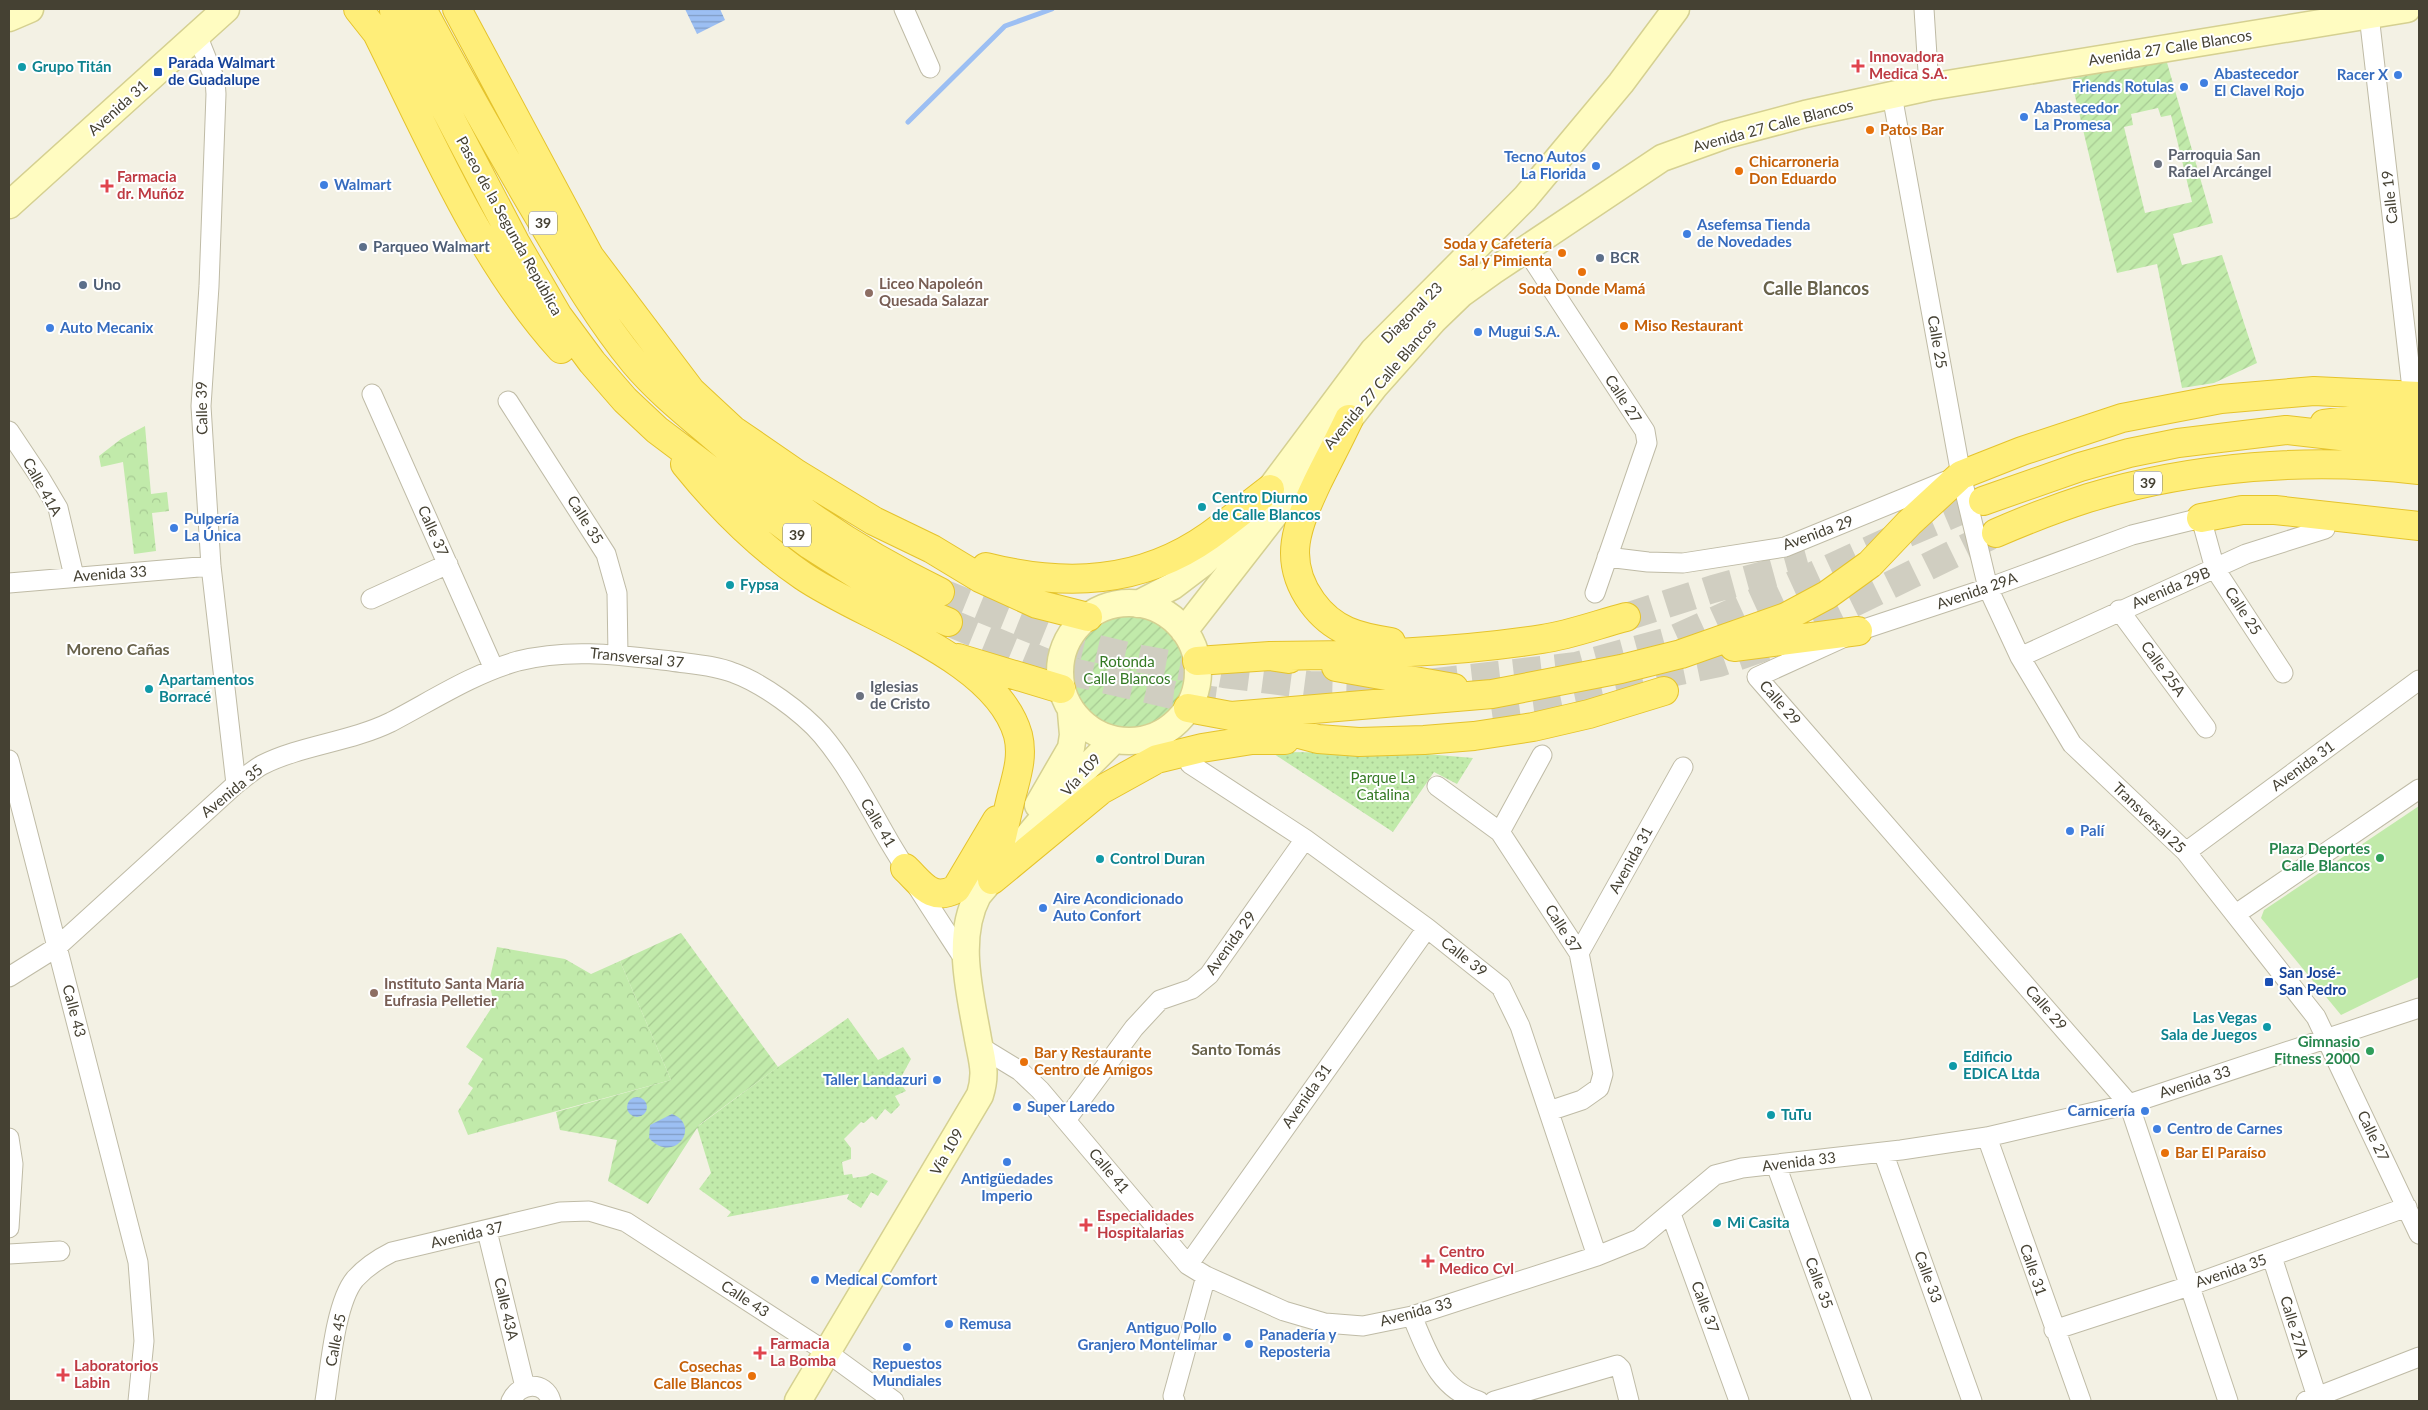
<svg xmlns="http://www.w3.org/2000/svg" width="2428" height="1410" font-family="Lato,sans-serif">
<defs>
<pattern id="grass-dots" width="8" height="8" patternUnits="userSpaceOnUse" patternTransform="scale(1.25)"><rect width="8" height="8" fill="#c1eaaa"/><path d="M2 2h.1M6 6h.1" fill="none" stroke="#a7ca93" stroke-width="1.8" stroke-linecap="round"/></pattern>
<pattern id="forest-crowns" width="20" height="18" patternUnits="userSpaceOnUse" patternTransform="scale(1.25)"><rect width="20" height="18" fill="#c1eaaa"/><path d="M2 6a3 3 0 1 1 6 0M12 15a3 3 0 1 1 6 0" fill="none" stroke="#a7ca93"/></pattern>
<pattern id="garden-furrows" width="10" height="10" patternUnits="userSpaceOnUse" patternTransform="scale(1.25)"><rect width="10" height="10" fill="#c1eaaa"/><path d="M-1 1l2-2M0 10L10 0M9 11l2-2" fill="none" stroke="#a7ca93"/></pattern>
<pattern id="water-rules" width="6" height="5" patternUnits="userSpaceOnUse" patternTransform="scale(1.25)"><rect width="6" height="5" fill="#9cbff3"/><path d="M0 2.5h6" fill="none" stroke="#819dc5"/></pattern>
</defs>
<rect width="100%" height="100%" fill="#f3f1e4"/>
<path fill="url(#grass-dots)" d="M1271 752 1415 753 1473 758 1457 784 1434 772 1393 832Z
M848 1018 878 1060 903 1047 911 1059 899 1081 906 1091 895 1096 900 1105 891 1114 885 1109 876 1120 872 1116 864 1123 861 1122 844 1139 851 1148V1159L842 1162 844 1175 852 1174 853 1178 867 1176 872 1173 888 1181 878 1196 871 1192 861 1208 847 1199 849 1194 727 1217 731 1212 699 1189 711 1173 697 1127 775 1069Z"/>
<path fill="url(#forest-crowns)" d="M145 426 151 494 167 492 169 511 152 513 156 551 134 554 123 462 101 467 99 456 121 439Z
M497 947 565 959 591 974 620 961 671 1080 468 1135 458 1111 473 1088 468 1084 483 1059 466 1047 494 1004 489 982Z"/>
<path fill="url(#garden-furrows)" fill-rule="evenodd" d="M2166 59 2213 223 2173 234 2182 265 2222 255 2257 363 2214 383 2182 388 2157 264 2117 273 2071 79ZM2158 108 2161 117 2171 115 2192 202 2145 213 2124 127 2133 125 2131 114Z
M1068 671a59 59 0 1 1 118 0a59 59 0 1 1-118 0Z
M681 933 778 1067 699 1125 648 1204 608 1181 617 1140 560 1130 556 1112 671 1080 620 961Z"/>
<path fill="#c1eaaa" d="M2419 806V977L2341 1015 2261 918 2264 910Z"/>
<path fill="url(#water-rules)" d="M685 9H720L725 20 697 34Z
M627 1107a10 10 0 1 1 20 0a10 10 0 1 1-20 0Z
M672 1114C702 1125 675 1166 649 1138L650 1125Z"/>
<g fill="none" stroke-linecap="round" stroke-linejoin="round">
<path stroke="#9cbff3" stroke-width="5" d="M908 122 1005 26 1052 9"/>
<path stroke="#d0cec1" stroke-width="28" stroke-dasharray="28 14" stroke-linecap="butt" d="M940 592 1056 639 1136 658 1224 674 1309 685 1391 687 1576 666 1672 640 1889 541 1983 501
M1626 617 1713 589 1808 563
M948 622 1064 670 1173 695 1219 701
M1491 706 1549 698 1719 663 1762 648 1996 533"/>
<defs>
<path id="minor" d="M904 9 930 68
M1924 9 1929 87
M2369 15 2411 380 2419 378
M197 35 215 80 216 94 209 286 201 406 211 566 236 784
M1892 95 1961 475 1988 588 2020 657 2072 744 2186 852 2316 1017 2419 1234
M1525 248 1645 431 1647 443 1595 593
M372 394 494 669
M508 401 606 554 617 593 618 655
M9 431 39 476 58 508 74 576
M1607 557 1648 562 1683 563 1785 547 1946 481
M9 583 211 566
M371 599 448 564
M2119 610 2206 728
M2020 657 2246 554 2325 529
M9 760 138 1262 144 1341 138 1401
M1190 764 1305 839 1427 928 1501 987 1520 1026 1597 1256
M1437 786 1500 832 1579 953 1603 1074 1599 1088 1582 1100 1549 1111
M1500 832 1542 755
M2186 852 2419 680
M2236 914 2419 789
M1579 953 1683 767
M9 977 57 947 236 784C244 778 253 770 262 765 302 745 350 742 391 722 433 700 472 674 518 661 569 648 619 655 671 661 691 664 714 665 734 673 762 683 802 712 822 735 849 767 869 807 890 843 914 883 940 922 966 962
M979 1046 1020 1071 1040 1090 1188 1265 1206 1276 1173 1396 1175 1401
M1066 1120 1134 1028 1160 1000 1192 989 1209 975 1305 839
M1987 1137 2081 1401
M9 1138 13 1164 9 1228
M1883 1152 1972 1401
M1776 1165 1862 1401
M1671 1214 1739 1401
M487 1231 525 1387
M9 1254 60 1251
M2272 1257 2317 1397
M1188 1265 1427 928
M1206 1276 1284 1311 1325 1323 1363 1326 1412 1316 1597 1256 1639 1239 1715 1175 1742 1168 1901 1150 1987 1137 2129 1104 2419 1008
M1412 1316C1427 1351 1438 1389 1479 1401
M2054 1330 2189 1286 2407 1207
M325 1401C330 1370 335 1303 355 1279 366 1267 378 1259 392 1252L560 1212 589 1211 626 1222 828 1353 894 1401
M511 1401C519 1383 545 1380 551 1401
M1494 1401 1617 1365 1621 1369 1629 1401
M2228 1401 2129 1104 1757 677 1858 631 1988 588 2132 535 2201 518 2215 569 2283 673
M2306 1401 2419 1357"/>
<path id="secondary" d="M9 18 30 9
M9 205 226 9
M1060 672a69 69 0 1 1 138 0a69 69 0 1 1-138 0Z
M1138 604 1173 586 1202 564 1230 536 1270 489 1373 351 1525 198 1621 83 1676 9
M1184 631 1375 386 1433 321 1461 294 1493 271 1662 158 1726 135 1805 114 1929 87 2407 9
M1038 805 1071 748 1073 735 1071 712
M798 1401 980 1095C987 1072 982 1061 978 1039 970 993 955 938 978 895L1085 769 1114 740"/>
<path id="trunk" d="M358 9 377 33C430 139 481 261 561 349
M422 9C459 78 498 147 538 215 568 266 597 317 634 362 659 392 690 416 719 441 751 468 782 496 816 520 855 547 897 571 940 592
M457 9 599 274
M394 11 515 242 558 316 592 362 625 400 657 430 810 545 873 585 920 610 948 622
M590 257 691 391 733 430 797 474 874 521 932 549 980 578 1037 604 1088 617
M1349 419C1339 440 1328 461 1318 481 1298 524 1281 559 1312 602 1333 631 1358 637 1391 642
M2324 424 2363 419H2419
M685 464C718 505 759 546 803 576 864 618 996 657 1018 735 1024 759 1015 780 1010 802 1004 828 998 854 992 880
M1983 501 2080 467 2129 453 2178 443 2286 430 2419 445
M2201 518 2242 510H2275L2419 526
M1996 533C2026 520 2057 508 2088 498 2194 466 2310 457 2419 470
M986 567C1065 587 1141 584 1209 536 1230 521 1250 504 1270 489
M1734 647 1858 631
M1270 656C1360 655 1452 653 1542 639 1570 635 1599 624 1626 617
M958 658 1061 689
M1197 661 1270 656 1289 659
M1336 667 1454 688
M1188 708 1231 716 1492 694 1621 669 1681 654 1786 617 1827 595 1870 564 1909 523 1961 475 2022 451 2122 418 2221 399 2314 391 2419 396
M1250 721 1318 739 1359 742 1424 740 1474 736 1533 727 1589 714 1664 691
M905 868C922 884 931 902 956 889L997 820
M992 880 1101 790 1157 759 1202 748 1252 740H1285"/>
</defs>
<use href="#minor" stroke="#bfbba6" stroke-width="21"/>
<use href="#secondary" stroke="#d5d091" stroke-width="29"/>
<use href="#trunk" stroke="#e5c32c" stroke-width="30"/>
<use href="#minor" stroke="#fff" stroke-width="19"/>
<use href="#secondary" stroke="#fffcc1" stroke-width="26"/>
<use href="#trunk" stroke="#ffee79" stroke-width="28"/>
</g>
<g fill="#e0444e" stroke="#fff" stroke-width="2">
<path d="M1855.5 58.5h5v5h5v5h-5v5h-5v-5h-5v-5h5z"/>
<path d="M104.5 178.5h5v5h5v5h-5v5h-5v-5h-5v-5h5z"/>
<path d="M1083.5 1217.5h5v5h5v5h-5v5h-5v-5h-5v-5h5z"/>
<path d="M1425.5 1253.5h5v5h5v5h-5v5h-5v-5h-5v-5h5z"/>
<path d="M757.5 1345.5h5v5h5v5h-5v5h-5v-5h-5v-5h5z"/>
<path d="M60.5 1367.5h5v5h5v5h-5v5h-5v-5h-5v-5h5z"/>
</g>
<g fill="#0f9aa8" stroke="#fff" stroke-width="2">
<circle cx="22" cy="67" r="5"/>
<circle cx="1202" cy="507" r="5"/>
<circle cx="730" cy="585" r="5"/>
<circle cx="149" cy="689" r="5"/>
<circle cx="1100" cy="859" r="5"/>
<circle cx="2267" cy="1027" r="5"/>
<circle cx="1953" cy="1066" r="5"/>
<circle cx="1771" cy="1115" r="5"/>
<circle cx="1717" cy="1223" r="5"/>
</g>
<g fill="#1a4fb4" stroke="#fff" stroke-width="2">
<rect x="153" y="67" width="10" height="10" rx="2.5"/>
<rect x="2264" y="977" width="10" height="10" rx="2.5"/>
</g>
<g fill="#3f7fe0" stroke="#fff" stroke-width="2">
<circle cx="2398" cy="75" r="5"/>
<circle cx="2204" cy="83" r="5"/>
<circle cx="2184" cy="87" r="5"/>
<circle cx="2024" cy="117" r="5"/>
<circle cx="1596" cy="166" r="5"/>
<circle cx="324" cy="185" r="5"/>
<circle cx="1687" cy="234" r="5"/>
<circle cx="50" cy="328" r="5"/>
<circle cx="1478" cy="332" r="5"/>
<circle cx="174" cy="528" r="5"/>
<circle cx="2070" cy="831" r="5"/>
<circle cx="1043" cy="908" r="5"/>
<circle cx="937" cy="1080" r="5"/>
<circle cx="1017" cy="1107" r="5"/>
<circle cx="2145" cy="1111" r="5"/>
<circle cx="2157" cy="1129" r="5"/>
<circle cx="1007" cy="1162" r="5"/>
<circle cx="815" cy="1280" r="5"/>
<circle cx="949" cy="1324" r="5"/>
<circle cx="1227" cy="1337" r="5"/>
<circle cx="1249" cy="1344" r="5"/>
<circle cx="907" cy="1347" r="5"/>
</g>
<g fill="#e8710a" stroke="#fff" stroke-width="2">
<circle cx="1870" cy="130" r="5"/>
<circle cx="1739" cy="171" r="5"/>
<circle cx="1562" cy="253" r="5"/>
<circle cx="1582" cy="272" r="5"/>
<circle cx="1624" cy="326" r="5"/>
<circle cx="1024" cy="1062" r="5"/>
<circle cx="2165" cy="1153" r="5"/>
<circle cx="752" cy="1376" r="5"/>
</g>
<g fill="#6b7280" stroke="#fff" stroke-width="2">
<circle cx="2158" cy="164" r="5"/>
<circle cx="860" cy="696" r="5"/>
</g>
<g fill="#5c6f8a" stroke="#fff" stroke-width="2">
<circle cx="363" cy="247" r="5"/>
<circle cx="1600" cy="258" r="5"/>
<circle cx="83" cy="285" r="5"/>
</g>
<g fill="#8d6e63" stroke="#fff" stroke-width="2">
<circle cx="869" cy="293" r="5"/>
<circle cx="374" cy="993" r="5"/>
</g>
<g fill="#2e9e5b" stroke="#fff" stroke-width="2">
<circle cx="2380" cy="858" r="5"/>
<circle cx="2370" cy="1051" r="5"/>
</g>
<g text-anchor="middle" stroke-width="4" stroke-linejoin="round" paint-order="stroke">
<g fill="#fff" stroke="#7d7a70" stroke-width="1">
<rect x="529" y="211.5" width="28" height="23" rx="4"/>
<rect x="2134" y="471.5" width="28" height="23" rx="4"/>
<rect x="783" y="523.5" width="28" height="23" rx="4"/>
</g>
<g font-size="14" font-weight="bold" fill="#454133">
<text x="543" y="228">39</text>
<text x="2148" y="488">39</text>
<text x="797" y="540">39</text>
</g>
<g font-size="15" fill="#454133" stroke="#fff">
<text transform="translate(2170 48) rotate(-9)" y="5">Avenida 27 Calle Blancos</text>
<text transform="translate(118 108) rotate(-42)" y="5">Avenida 31</text>
<text transform="translate(1773 126) rotate(-15)" y="5">Avenida 27 Calle Blancos</text>
<text transform="translate(2390 197) rotate(-96)" y="5">Calle 19</text>
<text transform="translate(509 226) rotate(61)" y="5">Paseo de la Segunda República</text>
<text transform="translate(1412 313) rotate(-45)" y="5">Diagonal 23</text>
<text transform="translate(1937 342) rotate(80)" y="5">Calle 25</text>
<text transform="translate(1380 384) rotate(-50)" y="5">Avenida 27 Calle Blancos</text>
<text transform="translate(1623 399) rotate(57)" y="5">Calle 27</text>
<text transform="translate(202 408) rotate(-91)" y="5">Calle 39</text>
<text transform="translate(42 487) rotate(61)" y="5">Calle 41A</text>
<text transform="translate(585 520) rotate(58)" y="5">Calle 35</text>
<text transform="translate(433 531) rotate(66)" y="5">Calle 37</text>
<text transform="translate(1818 533) rotate(-20)" y="5">Avenida 29</text>
<text transform="translate(110 574) rotate(-4)" y="5">Avenida 33</text>
<text transform="translate(2171 588) rotate(-23)" y="5">Avenida 29B</text>
<text transform="translate(1977 591) rotate(-19)" y="5">Avenida 29A</text>
<text transform="translate(2243 611) rotate(57)" y="5">Calle 25</text>
<text transform="translate(637 658) rotate(6)" y="5">Transversal 37</text>
<text transform="translate(2163 669) rotate(54)" y="5">Calle 25A</text>
<text transform="translate(1780 703) rotate(49)" y="5">Calle 29</text>
<text transform="translate(2303 766) rotate(-36)" y="5">Avenida 31</text>
<text transform="translate(1081 775) rotate(-48)" y="5">Vía 109</text>
<text transform="translate(232 791) rotate(-39)" y="5">Avenida 35</text>
<text transform="translate(2149 818) rotate(44)" y="5">Transversal 25</text>
<text transform="translate(878 823) rotate(59)" y="5">Calle 41</text>
<text transform="translate(1631 860) rotate(-61)" y="5">Avenida 31</text>
<text transform="translate(1563 929) rotate(58)" y="5">Calle 37</text>
<text transform="translate(1231 943) rotate(-54)" y="5">Avenida 29</text>
<text transform="translate(1464 957) rotate(38)" y="5">Calle 39</text>
<text transform="translate(2046 1008) rotate(49)" y="5">Calle 29</text>
<text transform="translate(74 1011) rotate(75)" y="5">Calle 43</text>
<text transform="translate(2195 1082) rotate(-18)" y="5">Avenida 33</text>
<text transform="translate(1307 1096) rotate(-55)" y="5">Avenida 31</text>
<text transform="translate(2373 1136) rotate(65)" y="5">Calle 27</text>
<text transform="translate(947 1152) rotate(-60)" y="5">Vía 109</text>
<text transform="translate(1799 1162) rotate(-7)" y="5">Avenida 33</text>
<text transform="translate(1109 1171) rotate(50)" y="5">Calle 41</text>
<text transform="translate(467 1235) rotate(-13)" y="5">Avenida 37</text>
<text transform="translate(2033 1270) rotate(71)" y="5">Calle 31</text>
<text transform="translate(2231 1271) rotate(-19)" y="5">Avenida 35</text>
<text transform="translate(1928 1277) rotate(70)" y="5">Calle 33</text>
<text transform="translate(1819 1283) rotate(70)" y="5">Calle 35</text>
<text transform="translate(745 1299) rotate(33)" y="5">Calle 43</text>
<text transform="translate(1705 1307) rotate(70)" y="5">Calle 37</text>
<text transform="translate(506 1309) rotate(77)" y="5">Calle 43A</text>
<text transform="translate(1416 1312) rotate(-15)" y="5">Avenida 33</text>
<text transform="translate(2294 1327) rotate(73)" y="5">Calle 27A</text>
<text transform="translate(336 1340) rotate(-79)" y="5">Calle 45</text>
</g>
<g font-size="15" font-weight="bold" fill="#be3a42" stroke="#fff" text-anchor="start">
<text x="1869" y="62">Innovadora<tspan x="1869" dy="17">Medica S.A.</tspan></text>
<text x="117" y="182">Farmacia<tspan x="117" dy="17">dr. Muñóz</tspan></text>
<text x="1097" y="1221">Especialidades<tspan x="1097" dy="17">Hospitalarias</tspan></text>
<text x="1439" y="1257">Centro<tspan x="1439" dy="17">Medico Cvl</tspan></text>
<text x="770" y="1349">Farmacia<tspan x="770" dy="17">La Bomba</tspan></text>
<text x="74" y="1371">Laboratorios<tspan x="74" dy="17">Labin</tspan></text>
</g>
<g font-size="15" font-weight="bold" fill="#164399" stroke="#fff" text-anchor="start">
<text x="168" y="68">Parada Walmart<tspan x="168" dy="17">de Guadalupe</tspan></text>
<text x="2279" y="978">San José-<tspan x="2279" dy="17">San Pedro</tspan></text>
</g>
<g font-size="15" font-weight="bold" fill="#0d838f" stroke="#fff" text-anchor="start">
<text x="32" y="72">Grupo Titán</text>
<text x="1212" y="503">Centro Diurno<tspan x="1212" dy="17">de Calle Blancos</tspan></text>
<text x="740" y="590">Fypsa</text>
<text x="159" y="685">Apartamentos<tspan x="159" dy="17">Borracé</tspan></text>
<text x="1110" y="864">Control Duran</text>
<text x="2257" y="1023" text-anchor="end">Las Vegas<tspan x="2257" dy="17">Sala de Juegos</tspan></text>
<text x="1963" y="1062">Edificio<tspan x="1963" dy="17">EDICA Ltda</tspan></text>
<text x="1781" y="1120">TuTu</text>
<text x="1727" y="1228">Mi Casita</text>
</g>
<g font-size="15" font-weight="bold" fill="#366cbe" stroke="#fff" text-anchor="start">
<text x="2214" y="79">Abastecedor<tspan x="2214" dy="17">El Clavel Rojo</tspan></text>
<text x="2388" y="80" text-anchor="end">Racer X</text>
<text x="2174" y="92" text-anchor="end">Friends Rotulas</text>
<text x="2034" y="113">Abastecedor<tspan x="2034" dy="17">La Promesa</tspan></text>
<text x="1586" y="162" text-anchor="end">Tecno Autos<tspan x="1586" dy="17">La Florida</tspan></text>
<text x="334" y="190">Walmart</text>
<text x="1697" y="230">Asefemsa Tienda<tspan x="1697" dy="17">de Novedades</tspan></text>
<text x="60" y="333">Auto Mecanix</text>
<text x="1488" y="337">Mugui S.A.</text>
<text x="184" y="524">Pulpería<tspan x="184" dy="17">La Única</tspan></text>
<text x="2080" y="836">Palí</text>
<text x="1053" y="904">Aire Acondicionado<tspan x="1053" dy="17">Auto Confort</tspan></text>
<text x="927" y="1085" text-anchor="end">Taller Landazuri</text>
<text x="1027" y="1112">Super Laredo</text>
<text x="2135" y="1116" text-anchor="end">Carnicería</text>
<text x="2167" y="1134">Centro de Carnes</text>
<text x="1007" y="1184" text-anchor="middle">Antigüedades<tspan x="1007" dy="17">Imperio</tspan></text>
<text x="825" y="1285">Medical Comfort</text>
<text x="959" y="1329">Remusa</text>
<text x="1217" y="1333" text-anchor="end">Antiguo Pollo<tspan x="1217" dy="17">Granjero Montelimar</tspan></text>
<text x="1259" y="1340">Panadería y<tspan x="1259" dy="17">Reposteria</tspan></text>
<text x="907" y="1369" text-anchor="middle">Repuestos<tspan x="907" dy="17">Mundiales</tspan></text>
</g>
<g font-size="15" font-weight="bold" fill="#c56008" stroke="#fff" text-anchor="start">
<text x="1880" y="135">Patos Bar</text>
<text x="1749" y="167">Chicarroneria<tspan x="1749" dy="17">Don Eduardo</tspan></text>
<text x="1552" y="249" text-anchor="end">Soda y Cafetería<tspan x="1552" dy="17">Sal y Pimienta</tspan></text>
<text x="1582" y="294" text-anchor="middle">Soda Donde Mamá</text>
<text x="1634" y="331">Miso Restaurant</text>
<text x="1034" y="1058">Bar y Restaurante<tspan x="1034" dy="17">Centro de Amigos</tspan></text>
<text x="2175" y="1158">Bar El Paraíso</text>
<text x="742" y="1372" text-anchor="end">Cosechas<tspan x="742" dy="17">Calle Blancos</tspan></text>
</g>
<g font-size="15" font-weight="bold" fill="#5b616d" stroke="#fff" text-anchor="start">
<text x="2168" y="160">Parroquia San<tspan x="2168" dy="17">Rafael Arcángel</tspan></text>
<text x="870" y="692">Iglesias<tspan x="870" dy="17">de Cristo</tspan></text>
</g>
<g font-size="15" font-weight="bold" fill="#4e5e75" stroke="#fff" text-anchor="start">
<text x="373" y="252">Parqueo Walmart</text>
<text x="1610" y="263">BCR</text>
<text x="93" y="290">Uno</text>
</g>
<g font-size="15" font-weight="bold" fill="#785e54" stroke="#fff" text-anchor="start">
<text x="879" y="289">Liceo Napoleón<tspan x="879" dy="17">Quesada Salazar</tspan></text>
<text x="384" y="989">Instituto Santa María<tspan x="384" dy="17">Eufrasia Pelletier</tspan></text>
</g>
<g font-size="15" fill="#347924" stroke="#fff">
<text x="1127" y="667">Rotonda<tspan x="1127" dy="17">Calle Blancos</tspan></text>
<text x="1383" y="783">Parque La<tspan x="1383" dy="17">Catalina</tspan></text>
</g>
<g font-size="15" font-weight="bold" fill="#27864d" stroke="#fff" text-anchor="end">
<text x="2370" y="854">Plaza Deportes<tspan x="2370" dy="17">Calle Blancos</tspan></text>
<text x="2360" y="1047">Gimnasio<tspan x="2360" dy="17">Fitness 2000</tspan></text>
</g>
<g font-size="16" font-weight="bold" fill="#68624a" stroke="#fff">
<text x="118" y="655">Moreno Cañas</text>
<text x="1236" y="1055">Santo Tomás</text>
</g>
<g font-size="18" font-weight="bold" fill="#68624a" stroke="#fff">
<text x="1816" y="295">Calle Blancos</text>
</g>
</g>
<rect width="2428" height="1410" fill="none" stroke="#454133" stroke-width="20"/>
</svg>
